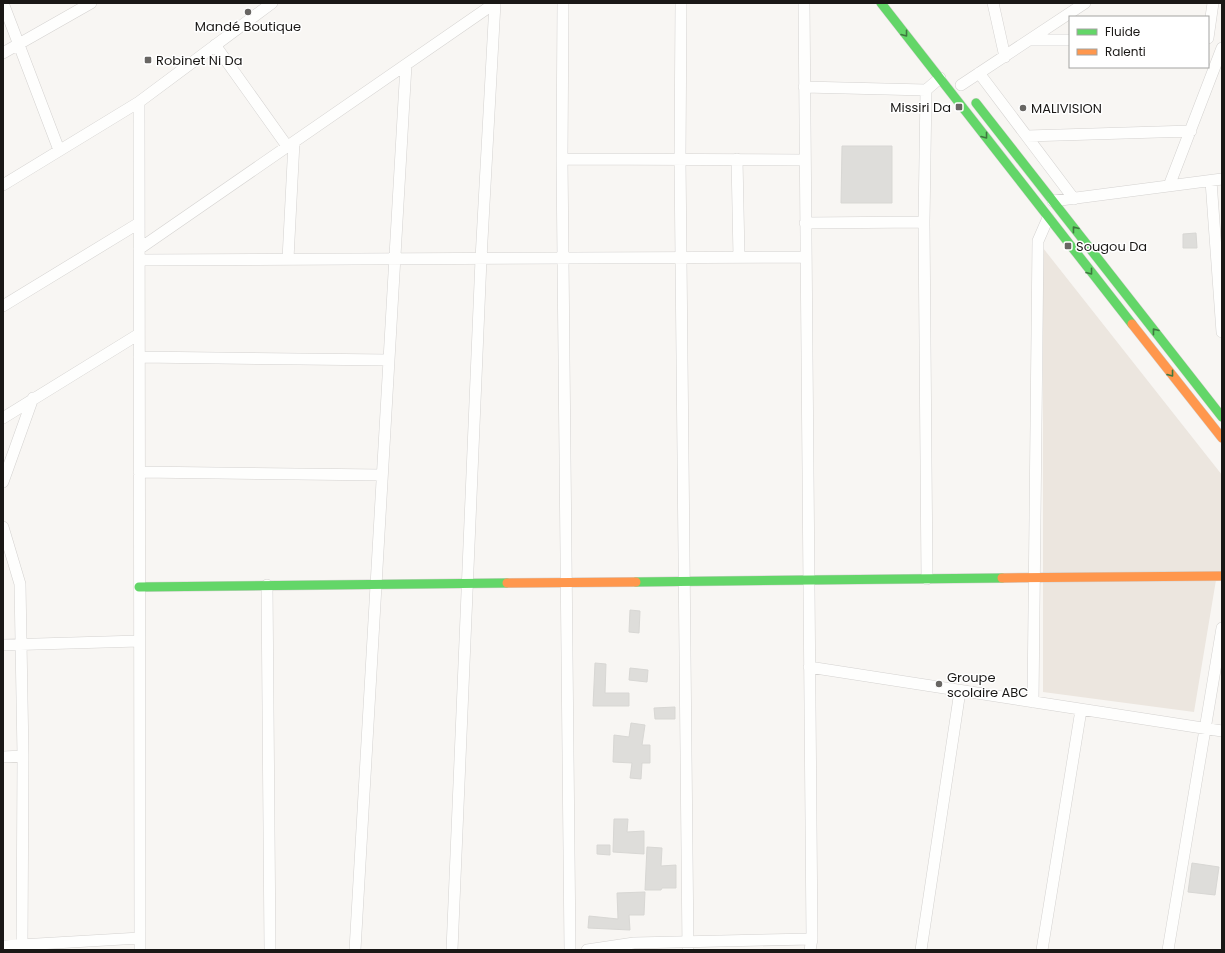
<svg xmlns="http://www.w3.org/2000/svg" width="1225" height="953" font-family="Poppins,sans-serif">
<rect width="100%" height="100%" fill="#f8f6f3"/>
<path fill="#ece6df" d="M1043 248 1222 475V574H1217L1194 712 1043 692Z"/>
<path fill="#deddda" stroke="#d8d7d4" d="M842 146H892V203H841Z
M1196 233 1197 248H1183V234Z
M630 610 640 611 639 633 629 632Z
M595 663 606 664 605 693H629V706H593Z
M630 668 648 670 647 682 629 680Z
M675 707V719H655L654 708Z
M631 723 645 725 642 745H650V763H642L641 779 630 778 632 763 613 762 614 735 629 737Z
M614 819H628L627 832 644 831V854L613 852Z
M597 845H610V855L597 854Z
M647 847 662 848 661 866 676 865V888H662L661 890H645Z
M1192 863 1219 867 1215 895 1188 892Z
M645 892 644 915H629L630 930 588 928 589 916 618 919 617 893Z"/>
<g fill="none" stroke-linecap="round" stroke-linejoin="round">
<defs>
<path id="street" d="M3 3 59 150
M563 3 562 159 570 950
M681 3 680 159 688 950
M804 3 812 939 810 950
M993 3 1005 57
M1208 38 1213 3
M1030 40H1070
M215 45 287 146
M3 53 91 3
M979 73 1074 199
M961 85 1085 3
M804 87 926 90 940 78
M926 90 924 222 927 579
M139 102 140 950
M1027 136 1191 131
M562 159 805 160
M737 159 739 257
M1211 181 1222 332
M3 185 139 102 272 3
M1169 186 1222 48
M1053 201 1222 179
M805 223 924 222
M139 249 495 3
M288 259 294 142
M139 260 806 257
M3 306 139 223
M139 357 389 360
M3 418 139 334
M139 472 382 475
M3 482 33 398
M3 527 20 584 23 756 22 950
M267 585 270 950
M3 645 139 641
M809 667 1222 731
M1033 702 1038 241 1048 218
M3 757 23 756
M3 946 140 938
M355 950 406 65
M452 950 481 259 495 3
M587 950 634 943 812 939
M921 950 960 691
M1042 950 1081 710
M1168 950 1222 628"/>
<path id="fast" d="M881 3 1132 324
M976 103 1222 417
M636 582 1002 578
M139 587 507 583"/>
<path id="slow" d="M1132 324 1222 438
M1002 578 1222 576
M507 583 636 582"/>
</defs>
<use href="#street" stroke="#d4d2d0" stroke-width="12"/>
<use href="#fast" stroke="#d4d2d0" stroke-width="10"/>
<use href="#slow" stroke="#d4d2d0" stroke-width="10"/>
<use href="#street" stroke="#fefefd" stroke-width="11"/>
<use href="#fast" stroke="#63d668" stroke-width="9"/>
<use href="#slow" stroke="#ff974d" stroke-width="9"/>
</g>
<defs><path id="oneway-chevron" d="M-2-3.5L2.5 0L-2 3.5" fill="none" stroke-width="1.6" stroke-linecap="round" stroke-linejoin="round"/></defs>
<g stroke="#3e773f">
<use href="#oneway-chevron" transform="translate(905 34) rotate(52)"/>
<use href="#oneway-chevron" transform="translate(985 136) rotate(52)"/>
<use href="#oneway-chevron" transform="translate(1075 229) rotate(-128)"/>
<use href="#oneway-chevron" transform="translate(1090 272) rotate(52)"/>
<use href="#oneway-chevron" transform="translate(1155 331) rotate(-128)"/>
<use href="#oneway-chevron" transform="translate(1171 374) rotate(52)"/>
</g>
<g fill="#686663" stroke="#fff" stroke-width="1.5">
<circle cx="248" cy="12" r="4"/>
<rect x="144" y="56" width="8" height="8" rx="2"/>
<rect x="955" y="103" width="8" height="8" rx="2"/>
<circle cx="1023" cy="108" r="4"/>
<rect x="1064" y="242" width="8" height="8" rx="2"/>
<circle cx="939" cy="684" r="4"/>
</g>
<g text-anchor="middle" stroke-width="3" stroke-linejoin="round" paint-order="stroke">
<g font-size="13" fill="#1a1816" stroke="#fff" text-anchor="start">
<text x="248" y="31" text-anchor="middle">Mandé Boutique</text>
<text x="156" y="65">Robinet Ni Da</text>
<text x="951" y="112" text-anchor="end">Missiri Da</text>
<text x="1031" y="113">MALIVISION</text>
<text x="1076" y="251">Sougou Da</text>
<text x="947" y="682">Groupe<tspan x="947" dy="15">scolaire ABC</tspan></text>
</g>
</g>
<rect width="1225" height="953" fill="none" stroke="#1a1816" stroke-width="8"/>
<rect x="1069" y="16" width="140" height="52" fill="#ffffff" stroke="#a3a3a2"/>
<rect x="1077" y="29" width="20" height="6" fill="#63d668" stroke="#a3a3a2"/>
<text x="1105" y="36" font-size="12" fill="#1a1816">Fluide</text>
<rect x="1077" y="49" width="20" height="6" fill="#ff974d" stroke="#a3a3a2"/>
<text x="1105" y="56" font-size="12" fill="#1a1816">Ralenti</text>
</svg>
